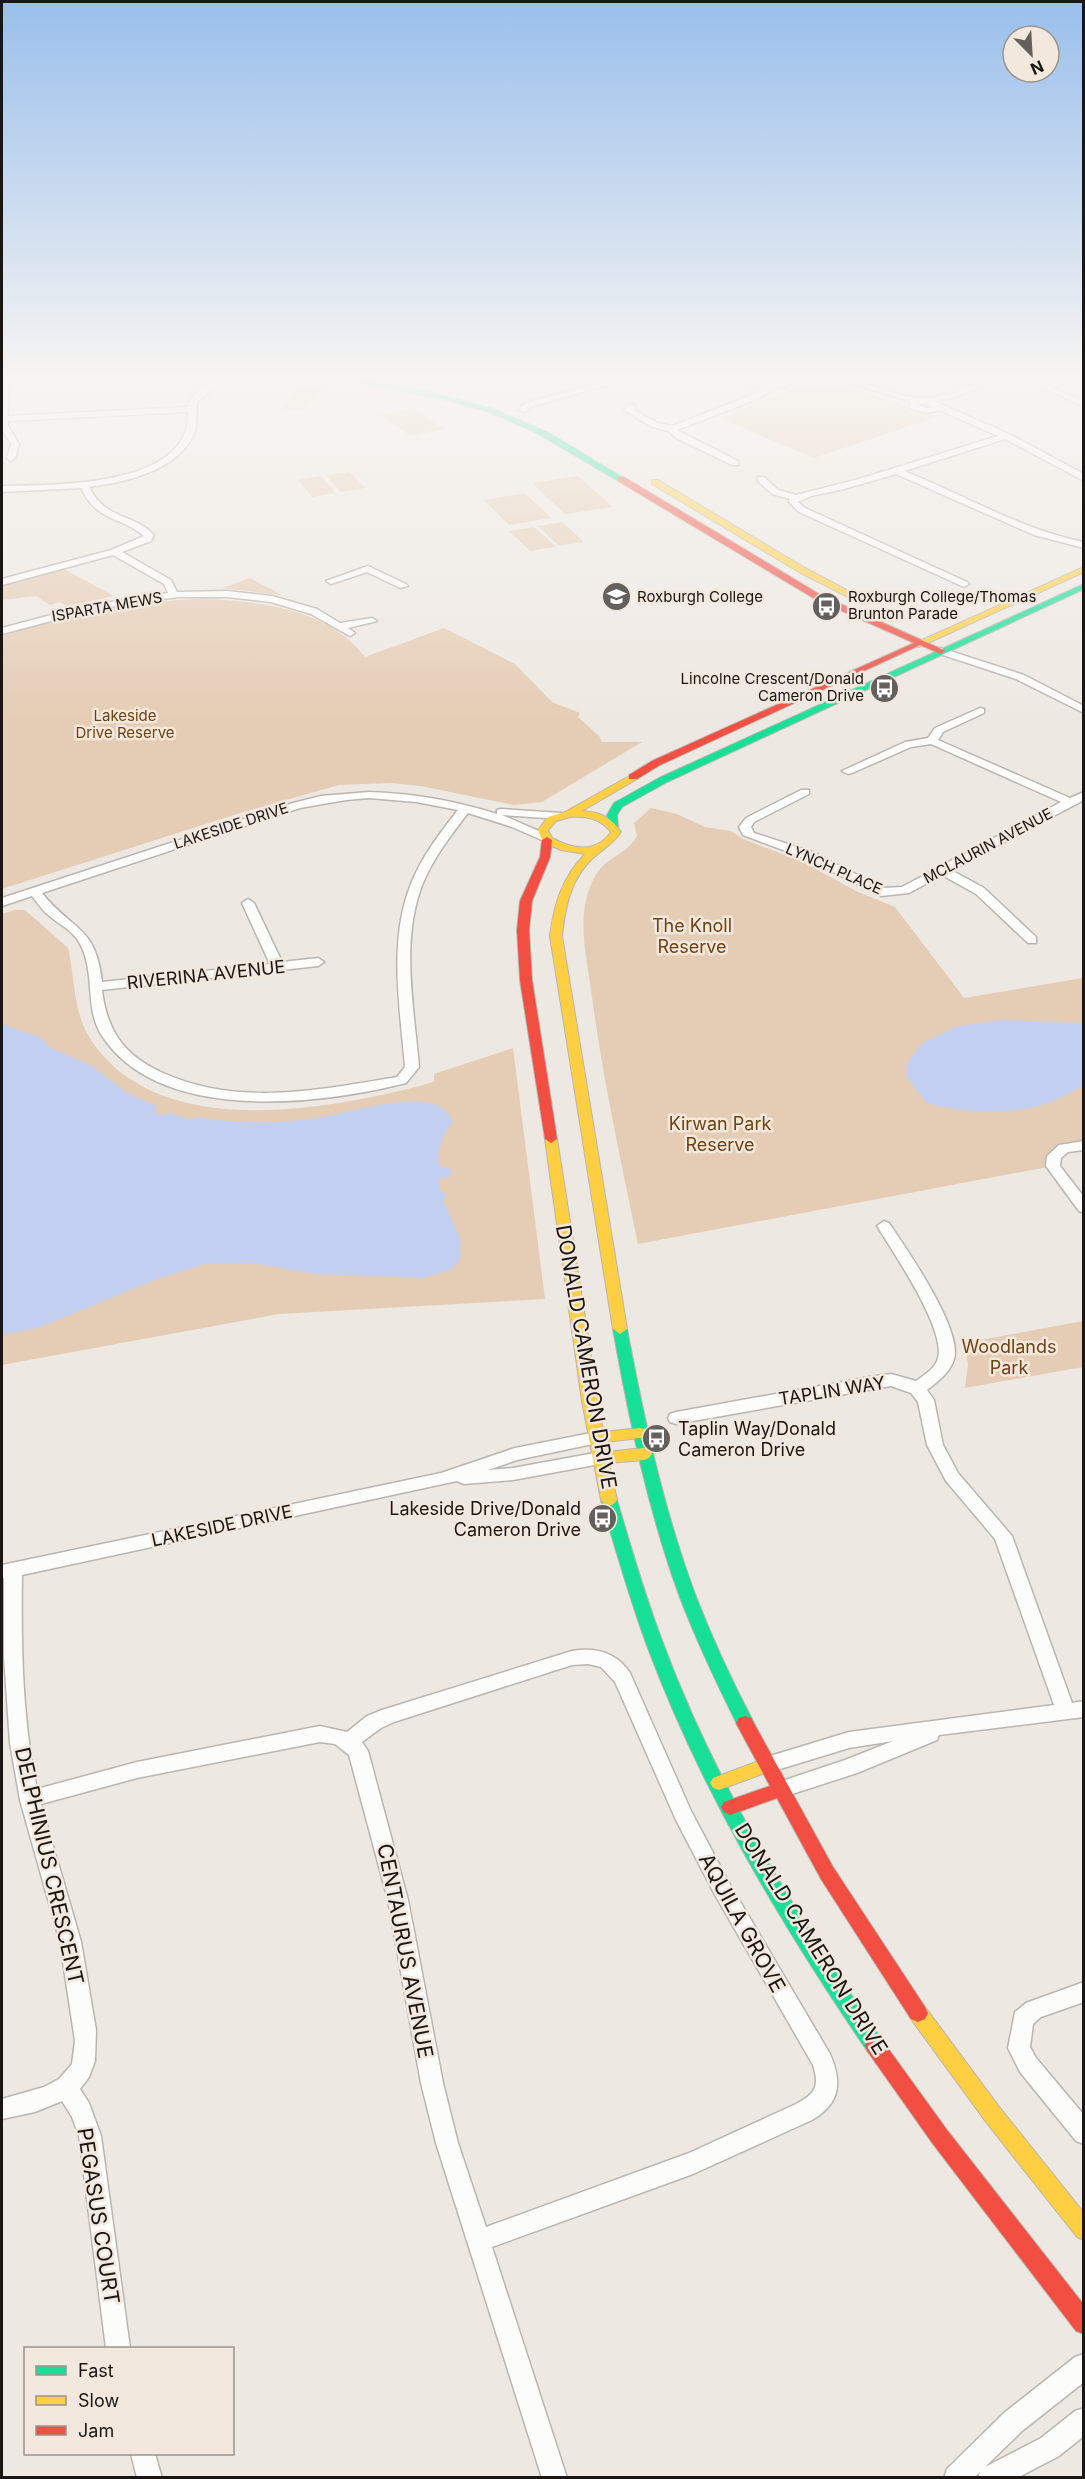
<svg xmlns="http://www.w3.org/2000/svg" width="1085" height="2479" font-family="Inter,sans-serif">
<rect width="100%" height="100%" fill="#eee8e2"/>
<path fill="#e5ccb4" d="M819 379 899 403 913 414 940 416 814 458 719 418Z
M302 382 333 385 302 410H282Z
M412 408 445 429 411 436 379 415Z
M350 472 365 488 341 492 326 475Z
M321 476 336 493 312 497 298 480Z
M578 476 613 507 565 514 532 483Z
M525 493 551 518 509 525 484 500Z
M562 522 583 541V542L559 546 538 526Z
M534 527 555 546V547L530 551 509 531Z
M64 569 114 596 66 606 60 602 50 605 36 596 2 600V585Z
M250 578 282 595 222 588Z
M205 599C261 601 330 610 365 657L444 628 515 664 552 702 580 713 578 717 600 737 602 742H642L542 802 514 805 421 786 392 783 339 785 240 813 2 889V636C68 615 135 600 205 599Z
M651 808 677 814 705 827 731 831 743 839 801 861 858 892 895 907 964 998 1083 978V1145L1064 1148 1053 1166 638 1244C621 1162 603 1080 592 997 587 957 575 918 593 880 605 855 624 858 637 836L634 823Z
M15 910H25L68 948C75 978 73 1013 91 1040 157 1140 319 1111 416 1087L434 1082V1074L513 1048 545 1299 279 1314 2 1365V914Z
M1083 1321V1367L965 1388 968 1365 965 1343Z"/>
<path fill="#c3d0f2" d="M1001 1020 1083 1023V1086C1071 1092 1058 1100 1045 1104 1009 1116 962 1113 927 1103L907 1078 906 1065 922 1043 958 1026Z
M2 1024 42 1038 49 1047 92 1066 127 1093 158 1107 154 1112 164 1116 168 1113 192 1120 195 1117C238 1124 280 1124 323 1117 355 1111 391 1099 424 1102 437 1103 446 1109 453 1121 442 1135 438 1147 438 1165L450 1169 452 1172 449 1177 438 1179 440 1190 447 1196 443 1200 461 1241 460 1260 450 1270 423 1278 315 1274 253 1263 205 1264 157 1279 38 1328 2 1335Z"/>
<g fill="none" stroke-linecap="round" stroke-linejoin="round">
<defs>
<path id="street" d="M2 379H9L8 416 188 407C190 393 214 379 226 379L197 402C196 412 198 424 194 434 177 471 126 482 89 487 106 521 132 512 154 535L151 541 122 552 171 580 177 592 227 591 272 596 317 609 340 623 372 618 377 621 348 628 355 633 350 636 311 614 271 602 227 597H179L131 603 85 612 2 634V628L85 606 168 593 164 584 113 555 2 585V579L111 550 144 536C119 515 98 523 81 488L2 492V486C51 485 188 488 188 415V412L8 421V426L19 444 15 458 11 461 7 458 11 444 2 429Z
M614 379H628L531 407 525 412 518 410 525 403Z
M730 379 767 384 803 379C788 388 772 386 760 398L677 430 738 461V465H732L676 438 669 431 652 427 624 410 629 405H635L634 410 658 423 672 426 754 394 760 388Z
M836 379C865 379 891 396 919 398 948 400 974 379 1002 379L952 398 934 401 1009 434 1084 474V481L1005 439 904 471C964 495 1020 529 1084 542V548L1034 535 896 474 844 489 811 496 798 502 805 508 967 582 969 584 964 587 799 512 789 502 790 499 772 494 758 481V477H764L778 490 796 495 859 479 998 436 939 410 927 413 909 408 910 401ZM924 403 933 407 927 408 917 405Z
M1025 379H1036L1084 402V407Z
M368 566 406 584 408 586 400 588 367 572 331 584 326 581Z
M941 648 1024 675 1084 706V713L1016 679 937 653 936 651Z
M980 708 984 709V713L943 732 938 740 1070 798 1084 792V800L951 870 984 888 1036 937V943H1028L976 894 942 875 909 893 881 896 807 859 743 835 739 827 746 818 801 790H809V794L754 822 751 827 754 833 815 853 883 888 902 887 1061 802 931 744 911 747 852 773 848 774 842 771 905 742 928 738 935 728Z
M369 792C413 793 455 801 497 814V810L501 809 561 813 567 816 561 819 502 815 548 835V839L544 841 512 827 468 813C451 835 434 857 423 883 400 940 414 1007 419 1067L406 1083C318 1105 160 1124 102 1036 84 1008 96 973 80 944 73 930 58 924 47 914 41 909 37 902 32 896L2 906V898L293 803 321 796ZM369 798 416 802 458 810C440 833 422 856 411 884 388 941 400 1007 405 1067L397 1077C318 1090 239 1107 163 1073 125 1056 107 1032 102 990L318 966 324 962 318 958 282 962 254 903 248 899 242 903 270 964 102 982C96 925 72 931 42 893L300 808 346 800Z
M1084 1141V1150L1068 1152 1061 1158 1060 1166 1084 1197V1213L1079 1211 1046 1166 1047 1156 1059 1145Z
M884 1221 889 1223C906 1248 963 1330 954 1359 950 1373 937 1382 927 1390L934 1400 943 1445 958 1473 1012 1536 1072 1703 1084 1701V1717L939 1735 937 1740 857 1773 780 1798 773 1796 770 1790 773 1784 845 1760 893 1741 849 1748 767 1773 760 1771 757 1765 760 1759 849 1732 1054 1705 995 1539 946 1481 927 1445 918 1402 911 1393 891 1386 676 1424 670 1422 668 1418 670 1414 676 1412 875 1376 891 1374 916 1381C924 1375 936 1368 938 1358 946 1329 893 1252 877 1226Z
M596 1432 602 1434 604 1438 602 1442 517 1460 488 1470 513 1468 600 1452 606 1454 608 1458 606 1462 600 1464 513 1480 464 1484 457 1481 22 1575C21 1646 22 1718 37 1789L137 1762 320 1726 347 1732 367 1716 382 1710 572 1651C596 1647 616 1652 630 1673L691 1811 728 1881 830 2054C842 2082 841 2103 812 2120L693 2174 492 2247 567 2478H542L436 2143 421 2083 388 1900 349 1755 335 1744 320 1742 137 1778 41 1804 81 1942 96 2030 95 2061 89 2077 80 2089 89 2103 101 2136 130 2348H106L79 2136 72 2117 62 2101 35 2112 2 2119V2099L44 2087 59 2079 72 2064 75 2041 60 1942 20 1800 10 1743 4 1657V1578L2 1579V1565L441 1473 515 1448ZM588 1664 601 1667 615 1682 676 1820 714 1893 813 2065C820 2087 815 2094 796 2104L689 2153 486 2227 458 2143 443 2083 408 1900 368 1751 362 1742 381 1728 394 1722 572 1665Z
M1084 1982V2002L1041 2017 1033 2024 1030 2047 1036 2058 1084 2115V2144L1076 2141 1020 2072 1008 2048 1015 2012 1026 2003Z
M1084 2354V2382L1022 2431 985 2467 1041 2438 1075 2411 1084 2408V2436L1059 2456 1017 2478H978L980 2472 974 2478H944L947 2469 1004 2413 1075 2357Z
M131 2454H155L162 2478H137Z"/>
<path id="fast" d="M340 379H358L418 389 494 409 551 434 625 479 618 481 535 432 489 412 443 399Z
M1084 584V589L667 782 622 807 617 815 618 827H610L607 815 614 803 659 778Z
M620 1324 627 1329C644 1419 663 1508 695 1594 712 1638 732 1681 754 1723L751 1728 745 1730 739 1728C717 1684 696 1640 679 1595 648 1509 629 1419 613 1329Z
M609 1494 614 1496 617 1500C631 1548 645 1596 663 1643 716 1785 796 1915 882 2040L885 2046 882 2052 875 2055 868 2052C781 1924 700 1789 646 1643 629 1596 615 1548 601 1500L604 1496Z"/>
<path id="slow" d="M652 480H658L805 568 869 602 862 604 799 572 652 484Z
M1084 567V572L919 647 911 645Z
M633 774 637 775V779L582 811C600 812 611 817 621 832 613 844 604 848 593 858 571 878 565 907 562 936L627 1329 620 1334 613 1329 550 936C554 904 562 878 585 854L561 850 543 842 538 830 548 817 565 812ZM570 817C586 816 600 818 611 832 596 854 572 849 552 838L548 830 556 821Z
M551 1135 557 1139 603 1432 640 1428 645 1429 647 1433 645 1437 640 1438 605 1442 607 1452 644 1448 649 1450 652 1454 649 1458 644 1460 609 1463 617 1500 614 1504 609 1506 604 1504 601 1500 582 1401 545 1139Z
M767 1758 773 1760 776 1765 773 1770 719 1790 713 1788 710 1783 713 1778Z
M918 2004 925 2007 1000 2108 1084 2213V2240L1077 2237 986 2122 911 2019 908 2013 911 2007Z"/>
<path id="jam" d="M618 477H624L821 595 946 651 941 654 920 645 660 765 637 779H629V775L652 761 914 643 815 599 618 481Z
M547 837 552 840 550 857 532 901 529 930 532 980 557 1139 551 1143 545 1139 520 980 517 930 520 901 540 857 542 840Z
M745 1716 751 1718 833 1867 925 2007 928 2013 925 2019 918 2022 911 2019 821 1879 777 1798 730 1815 724 1812 721 1807 724 1802 770 1786 736 1723 739 1718Z
M875 2037 882 2040 947 2130 1084 2305V2334L1076 2331 933 2144 868 2052 865 2046 868 2040Z"/>
</defs>
<use href="#street" stroke="#b9b5b0" stroke-width="3"/>
<use href="#fast" stroke="#b9b5b0" stroke-width="2"/>
<use href="#slow" stroke="#b9b5b0" stroke-width="2"/>
<use href="#jam" stroke="#b9b5b0" stroke-width="2"/>
<use href="#street" fill="#fcfcfb" fill-rule="evenodd"/>
<use href="#fast" fill="#16e098" fill-rule="evenodd"/>
<use href="#slow" fill="#ffcf43" fill-rule="evenodd"/>
<use href="#jam" fill="#f24e42" fill-rule="evenodd"/>
</g>
<linearGradient id="sky" x2="0" y2="1"><stop stop-color="#99bfec"/><stop offset="0.52" stop-color="#f7f5f2"/><stop offset="1" stop-color="#f7f5f2" stop-opacity="0"/></linearGradient>
<rect width="1085" height="726" fill="url(#sky)"/>
<defs>
<symbol id="school-disc" viewBox="-11 -11 22 22"><circle r="9.5" fill="#64605b" stroke="#f2e8de"/><path d="M0-5L7-2L0 1L-7-2ZM-4 1L0 2.5L4 1V4Q0 6-4 4Z" fill="#fff"/></symbol>
<symbol id="bus-disc" viewBox="-11 -11 22 22"><circle r="9.5" fill="#64605b" stroke="#f2e8de"/><path d="M-5-6H5V4H4V6H2V4H-2V6H-4V4H-5ZM-3.5-4V0h7V-4ZM-3.5 1.2v1.5H-2V1.2ZM2 1.2v1.5H3.5V1.2Z" fill="#fff"/></symbol>
</defs>
<g fill-rule="evenodd">
<use href="#school-disc" x="600" y="580" width="33" height="33"/>
<use href="#bus-disc" x="810" y="590" width="33" height="33"/>
<use href="#bus-disc" x="868" y="672" width="33" height="33"/>
<use href="#bus-disc" x="640" y="1422" width="33" height="33"/>
<use href="#bus-disc" x="586" y="1502" width="33" height="33"/>
</g>
<g text-anchor="middle" stroke-width="5" stroke-linejoin="round" paint-order="stroke">
<g font-size="15" fill="#191613" stroke="#f2e8de" text-anchor="start">
<text x="637" y="602">Roxburgh College</text>
<text x="848" y="602">Roxburgh College/Thomas<tspan x="848" dy="17">Brunton Parade</tspan></text>
<text x="864" y="684" text-anchor="end">Lincolne Crescent/Donald<tspan x="864" dy="17">Cameron Drive</tspan></text>
</g>
<g font-size="15" fill="#191613" stroke="#f2e8de">
<text transform="translate(107 607) rotate(-10)" y="5">ISPARTA MEWS</text>
<text transform="translate(231 826) rotate(-18)" y="5">LAKESIDE DRIVE</text>
<text transform="translate(988 846) rotate(-28)" y="5">MCLAURIN AVENUE</text>
<text transform="translate(834 869) rotate(24)" y="5">LYNCH PLACE</text>
</g>
<g font-size="15" fill="#6d4312" stroke="#f2e8de">
<text x="125" y="721">Lakeside<tspan x="125" dy="17">Drive Reserve</tspan></text>
</g>
<g font-size="18" fill="#6d4312" stroke="#f2e8de">
<text x="692" y="932">The Knoll<tspan x="692" dy="21">Reserve</tspan></text>
<text x="720" y="1130">Kirwan Park<tspan x="720" dy="21">Reserve</tspan></text>
<text x="1009" y="1353">Woodlands<tspan x="1009" dy="21">Park</tspan></text>
</g>
<g font-size="18" fill="#191613" stroke="#f2e8de">
<text transform="translate(206 975) rotate(-6)" y="6">RIVERINA AVENUE</text>
<text transform="translate(832 1391) rotate(-9)" y="6">TAPLIN WAY</text>
<text transform="translate(222 1526) rotate(-12)" y="6">LAKESIDE DRIVE</text>
</g>
<g font-size="18" fill="#191613" stroke="#f2e8de" text-anchor="start">
<text x="678" y="1435">Taplin Way/Donald<tspan x="678" dy="21">Cameron Drive</tspan></text>
<text x="581" y="1515" text-anchor="end">Lakeside Drive/Donald<tspan x="581" dy="21">Cameron Drive</tspan></text>
</g>
<g font-size="21" fill="#191613" stroke="#f2e8de">
<text transform="translate(586 1357) rotate(80)" y="7">DONALD CAMERON DRIVE</text>
<text transform="translate(49 1866) rotate(77)" y="7">DELPHINIUS CRESCENT</text>
<text transform="translate(742 1923) rotate(61)" y="7">AQUILA GROVE</text>
<text transform="translate(811 1939) rotate(58)" y="7">DONALD CAMERON DRIVE</text>
<text transform="translate(405 1951) rotate(79)" y="7">CENTAURUS AVENUE</text>
<text transform="translate(98 2216) rotate(81)" y="7">PEGASUS COURT</text>
</g>
</g>
<rect width="1085" height="2479" fill="none" stroke="#191613" stroke-width="6"/>
<rect x="24" y="2347" width="210" height="108" fill="#f2e8de" stroke="#9b948d" stroke-width="1.5"/>
<rect x="36" y="2366" width="30" height="9" fill="#16e098" stroke="#9b948d" stroke-width="1.5"/>
<text x="78" y="2377" font-size="18" fill="#191613">Fast</text>
<rect x="36" y="2396" width="30" height="9" fill="#ffcf43" stroke="#9b948d" stroke-width="1.5"/>
<text x="78" y="2407" font-size="18" fill="#191613">Slow</text>
<rect x="36" y="2426" width="30" height="9" fill="#f24e42" stroke="#9b948d" stroke-width="1.5"/>
<text x="78" y="2437" font-size="18" fill="#191613">Jam</text>
<g transform="translate(1031 54) rotate(156)"><circle r="28" fill="#f2e8de" stroke="#9b948d" stroke-width="1.5"/>
<path d="M0-4.5L10 22L0 15L-10 22Z" fill="#64605b"/>
<text y="-9" font-size="16" font-weight="bold" text-anchor="middle" fill="#191613">N</text>
</g>
</svg>
